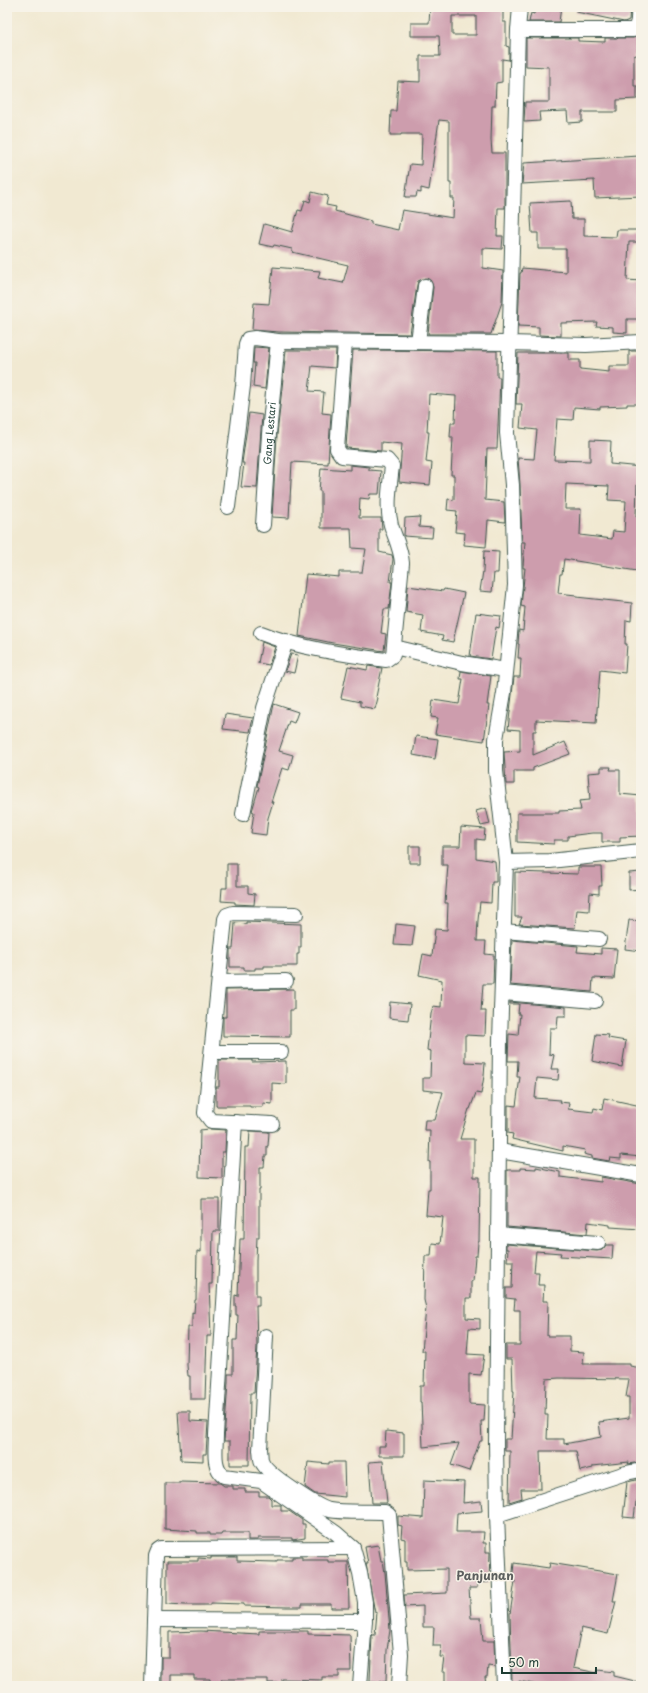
<svg xmlns="http://www.w3.org/2000/svg" width="648" height="1693" font-family="'Playpen Sans',sans-serif">
<rect width="100%" height="100%" fill="#f7f3e8"/>
<filter id="ink" filterUnits="userSpaceOnUse"><feTurbulence type="fractalNoise" baseFrequency=".025" numOctaves="2"/><feDisplacementMap in="SourceGraphic" scale="8" xChannelSelector="R" yChannelSelector="G"/><feConvolveMatrix kernelMatrix="1 2 1 2 8 2 1 2 1" color-interpolation-filters="sRGB"/></filter>
<filter id="wash" filterUnits="userSpaceOnUse"><feTurbulence type="fractalNoise" baseFrequency=".012" numOctaves="4" result="noise"/><feDisplacementMap in="SourceGraphic" scale="16" xChannelSelector="R" yChannelSelector="G"/><feGaussianBlur stdDeviation="0.9" result="paint"/><feColorMatrix in="noise" values="0 0 0 0 0 0 0 0 0 0 0 0 0 0 0 0 0 1.4 0 .05"/><feComposite in="paint" operator="in"/></filter>
<g filter="url(#wash)">
<rect width="100%" height="100%" fill="#f1e9d2"/>
<g id="blocks">
<path fill="#cd9dad" fill-rule="evenodd" d="M430 7H503V22H506V46L509 47V60L502 59V82L496 83 495 106H492L491 140 492 153H505V208H498L497 236H503L502 249 483 248V268L503 271 502 302 491 334H428L433 287 430 280 426 278 418 281 417 285 410 334 279 332 252 330 254 303 269 304 273 267 320 271 318 278 343 283 348 265 292 252V249L274 245 273 247 259 244 264 224 292 232 298 210 302 211 305 200 310 202 312 192 328 196 326 205 336 207 335 211 371 221V224L398 230 402 210 453 218 454 198H451V183H449V121L439 120 429 190 421 188V193L417 192 416 197H405L410 164 421 165 422 134H401V135H390L391 111H396L398 81 420 82V56H440L439 36H411V23H429ZM452 16H476V35H452Z
M535 7H561L559 22H529L531 13 534 14Z
M577 7H630L629 20 624 22 576 12Z
M639 36H641V56L634 55V86H637V99L617 100V112H582V122L568 123 567 111 539 112 540 121 524 122 525 102H549V67L526 66V38H578V41L605 42V38H633Z
M639 156V160H641V196L595 198 594 180 522 184 524 163Z
M571 201 572 219H584V236L616 237 617 230H641V242H629L627 280 641 281V319H627V333L613 332V327L596 326 597 322 561 323V336L539 335V327L518 326 520 273H521L522 268 566 272V249H538V233H532L530 203Z
M254 347 269 348 265 389 253 387 255 363H253Z
M286 350H336L335 368 312 366 309 391 324 392 322 413 331 414 328 464 292 462 289 518 272 517 277 435Z
M353 350 497 351V377H500L497 449H487L485 500 504 502 505 522 488 520 486 547 464 545 465 533 455 532 457 511 447 510 448 499 454 500V475H451L453 437H450L451 423H455L456 396 429 394 427 432H429L426 462 432 463 430 485 399 482 402 444 381 442V451L347 448 346 447Z
M629 351H641V404H627V406L600 407V409L574 407 573 420 557 419 554 460 590 461V440L611 441 610 464 641 467V485H637L636 517H641V559H639L637 571 564 559 562 574H560L558 593 576 595V597L632 603 631 621 626 620 625 644H627L625 673 600 670 596 723 536 720V731H533V755L565 742 570 754 533 768V771H514V784H506L504 752 520 751V730L508 729 514 677H520L521 658H518L519 644H518L519 630 523 631 525 607 521 606 525 568H523V566L525 542H522L520 485 518 458 534 459 537 430 520 428 522 404H516L518 353H569V360H580V369L609 372V366H629ZM566 484 609 486 608 500 626 501 624 532 613 531 612 539 580 535 581 509H565Z
M249 413 262 415 257 488 241 487 244 463H242Z
M350 465 369 467V470L381 471 379 494H370L369 499 360 498 359 518H381L382 529H379V552L392 555 393 559 390 582H392L389 609H384L381 633 386 634 384 651 333 643 299 636 306 574 339 577V572H362L366 549 352 548 351 528H321V491H319L321 468 350 470Z
M420 517 419 527 433 528 432 538 404 536 405 518Z
M484 551 499 552 498 573H494L492 592 480 591 483 571Z
M408 586 443 591 444 589 464 593 453 642 442 640 443 636 421 632 423 615 406 612Z
M476 613 501 616 499 628 496 627 491 659 470 656Z
M262 642 275 647 269 665 258 663Z
M291 654 298 655 294 673 285 671Z
M348 666 367 670 368 666 382 668 376 697 378 698 375 709 360 706V702L341 698Z
M461 671 491 676 487 705H489L484 741 435 734 438 718 431 717 433 700 459 704 463 679H460Z
M274 704 298 712 294 723 289 721 279 751 293 755 289 770 282 768 271 802H273L268 818 266 835 251 833 254 812 252 811 259 787 257 786Z
M225 714 253 718 250 732 223 729Z
M416 736 438 739 435 759 413 755Z
M601 767H611L610 770H620V794L641 796V836L620 837V842H602V833H592L568 836V840H554V844L517 842V813H559V811L581 810 579 801 590 800 588 773 601 772Z
M486 808 490 824 481 826 476 811Z
M461 827 485 829 484 840 476 839V858L495 861 496 872V882H492L491 903 480 902 478 920 477 941H486L485 954 494 955 493 984H483L481 1011H486L485 1036 465 1035V1062L485 1063 484 1076 481 1094 476 1093 470 1109H469L460 1139H474V1177H480L479 1242H478L477 1256H475L473 1281H471V1298H466V1318L480 1319V1329L469 1328 467 1354 484 1355 481 1375 469 1374V1404L485 1405 484 1421H481L482 1441H480L469 1471 451 1465 459 1443 423 1447 421 1402H420V1386H424L425 1351H422L426 1308 424 1300 425 1256H431L432 1243 440 1244 443 1217 426 1215 428 1189H430V1162H429L430 1130H424L425 1120H435L443 1092 423 1090V1078H430L431 1051 427 1050 431 1014 433 1006 441 1007 442 980 419 975 423 954 432 956 435 929 447 930 448 903H445L448 865H442V846H460Z
M409 846H420V863H409Z
M227 864H237V886H248V893L255 894 254 905 235 904V902L221 901 222 888H227Z
M578 867H601L602 886H599V894L590 893 589 911 577 910 575 928 519 924 522 917H515V872L578 874Z
M641 872V889L629 890V873Z
M629 920 641 921V951L625 949Z
M246 922 301 924V947H299V954H297V966H264V968H255V970H244V967H230V949H233L235 923 246 924Z
M396 924 415 926 412 946 394 945Z
M512 940 578 946 577 952 601 954V948L617 949 614 979 593 978 592 992 510 985Z
M294 989V1010H290V1037L223 1036V1017H226V990Z
M390 1002 410 1004 408 1020 389 1018Z
M510 1002 566 1007V1016H558L557 1028H550L549 1054 554 1055 551 1069H559L558 1080 537 1078 535 1098 560 1100 559 1102 569 1103 568 1109 593 1112 594 1108 602 1110 604 1098 641 1106V1157L621 1155V1159L610 1158 609 1161 592 1158V1156L584 1154 585 1150 563 1146V1151L512 1139 513 1134 508 1133V1105L516 1106 520 1077H517L518 1061H508L509 1034 518 1035 520 1014H518L519 1004H510Z
M596 1034 609 1035 608 1038 626 1041 622 1067 592 1061Z
M219 1060H252V1062L286 1061V1084L272 1083V1104L263 1103V1107H250V1106H216V1087H219Z
M210 1129 226 1130 225 1152H222V1178L199 1177 200 1130Z
M250 1131 269 1132 268 1146H267V1156H265L264 1167H260V1190H259V1237H257L256 1260V1296H259V1306H256L257 1347 254 1393H250L249 1465H230V1441H224L228 1382V1374H233V1340H237L238 1315H236V1306H235V1295L238 1296 240 1239H244L245 1147H249Z
M536 1167 560 1172V1177L601 1182V1177L641 1184V1229L610 1227V1225L588 1222 587 1234 507 1227V1170H520V1168L536 1169Z
M201 1199H219V1231H213L212 1284H209L211 1336H207L205 1399H190V1376H188L187 1365 188 1327H192V1312L194 1313 195 1300H196L197 1251 201 1252Z
M506 1244 597 1251 602 1250 606 1245H613L612 1259 560 1256 561 1253 536 1251 534 1272H539L538 1285H544L543 1301H548L547 1336H570V1351L584 1352 583 1364H630V1366L641 1368V1462L628 1464 629 1462 593 1466V1468L580 1471 576 1451H540L541 1489H521L522 1498 509 1502 510 1451H505V1439H511L514 1391H513L512 1359H506V1345H520V1310H514L515 1299 506 1298V1288H512L513 1261H507L508 1249H506ZM559 1378 629 1379 626 1397H629V1418L599 1422 601 1437 564 1444V1439H547L548 1415H545L546 1379Z
M178 1411H190V1421L208 1422 206 1454H203V1461L181 1460Z
M386 1431 404 1433V1456H379V1446H385Z
M383 1461 387 1503H372L369 1462Z
M308 1462 329 1464V1462H344L345 1497 315 1494 305 1487Z
M641 1479V1502H636L634 1518 623 1517 627 1482Z
M424 1480 464 1482 463 1503 481 1501 482 1511 457 1513 456 1532H484L483 1543H486V1552H490L489 1582 477 1583V1588H469L471 1618H481L483 1641H494L495 1667 488 1666 487 1677H485L486 1686H445V1672H442L444 1657H440L441 1646H433L434 1627H423V1606L405 1607 404 1595 447 1593V1569L407 1570V1562H405V1539L401 1538 402 1526 398 1525V1516L423 1518Z
M180 1482 220 1483 224 1486H233V1489H245V1492H259V1496H268L271 1499V1505H281V1511H289L302 1520V1524H305V1538L292 1540V1538H258V1540H248V1533H222L221 1535H210V1533H197V1531L165 1529V1483H180Z
M378 1545 381 1561H383L385 1573 390 1630 387 1650 386 1682 370 1681 372 1635H375L377 1612 375 1613 366 1564H368L365 1547Z
M211 1557H237V1561L277 1562V1560H292V1557H302V1560H328V1562H348L349 1608H331V1604H302V1607H287L244 1606V1604L211 1603V1605H185L167 1604V1561H198V1558L211 1559Z
M514 1563 549 1568 550 1563 618 1574 613 1601H616L608 1634 581 1628 573 1668 597 1673 598 1670 614 1672V1676L639 1682V1686H542L519 1681V1683L512 1682 510 1614 515 1581H512Z
M201 1631 259 1634V1631H308V1634L350 1635 351 1671H339V1677H322V1680L282 1679V1683H268V1679H222L221 1682H210V1679H194V1675H171V1685H161V1657H169V1632Z"/>
</g>
</g>
<g filter="url(#ink)">
<use href="#blocks" fill-opacity="0" stroke="#3e574c" stroke-width="1"/>
<g fill="none" stroke-linecap="round" stroke-linejoin="round">
<defs>
<g id="minor">
<path d="M518 30H633C640 25 638 14 638 7"/>
<path d="M418 342 425 286"/>
<path d="M228 507 243 386 246 344 248 339 255 338 278 341 509 343 586 345 641 342"/>
<path id="s1" d="M263 525 269 434 278 341"/>
<path d="M261 633C298 648 346 655 386 660L393 655 402 563C401 549 395 538 391 525 386 506 390 485 392 466L387 460 342 456 337 449 345 342"/>
<path d="M394 647 462 663 506 670"/>
<path d="M243 814 264 708 286 641"/>
<path d="M506 862 550 861 641 851"/>
<path d="M503 931 599 939"/>
<path d="M219 982 286 981"/>
<path d="M502 993 595 1001"/>
<path d="M212 1052H281"/>
<path d="M235 1122 216 1435C216 1449 212 1467 224 1476L261 1481 336 1533 353 1548 360 1573 365 1602V1621L360 1686"/>
<path d="M272 1124 211 1121 205 1113 225 919 227 915 233 913 296 914"/>
<path d="M499 1151 641 1175"/>
<path d="M498 1235 598 1243"/>
<path d="M266 1336 260 1450C261 1454 260 1459 262 1462 267 1474 317 1507 329 1510 347 1513 367 1511 385 1512L389 1515 401 1654 399 1686"/>
<path d="M497 1515 626 1473 641 1470"/>
<path d="M154 1620 365 1621"/>
<path d="M152 1686 156 1556 158 1551 161 1549 353 1548"/>
<path d="M504 1686 497 1515 496 1443 500 1040 506 862 496 771V739L504 693 515 585 512 485 507 433 518 30 520 7"/>
</g>
</defs>
<use href="#minor" stroke="#3e574c" stroke-width="16"/>
<use href="#minor" stroke="#fff" stroke-width="14"/>
</g>
</g>
<g text-anchor="middle" stroke-width="3" stroke-linejoin="round" paint-order="stroke">
<g font-size="10" fill="#1f3d34" stroke="#f7f3e8">
<text dy="4" stroke="none"><textPath href="#s1" startOffset="92">Gang Lestari</textPath></text>
</g>
<g font-size="12" font-weight="bold" fill="#5c5f5e" stroke="#f7f3e8">
<text x="485" y="1580">Panjunan</text>
</g>
</g>
<rect width="648" height="1693" fill="none" stroke="#f7f3e8" stroke-width="24"/>
<path d="M502 1667v6h94v-6" fill="none" stroke="#1f3d34" stroke-width="2"/>
<text x="508" y="1667" font-size="12" fill="#1f3d34" stroke="#f7f3e8" stroke-width="3" paint-order="stroke">50 m</text>
</svg>
